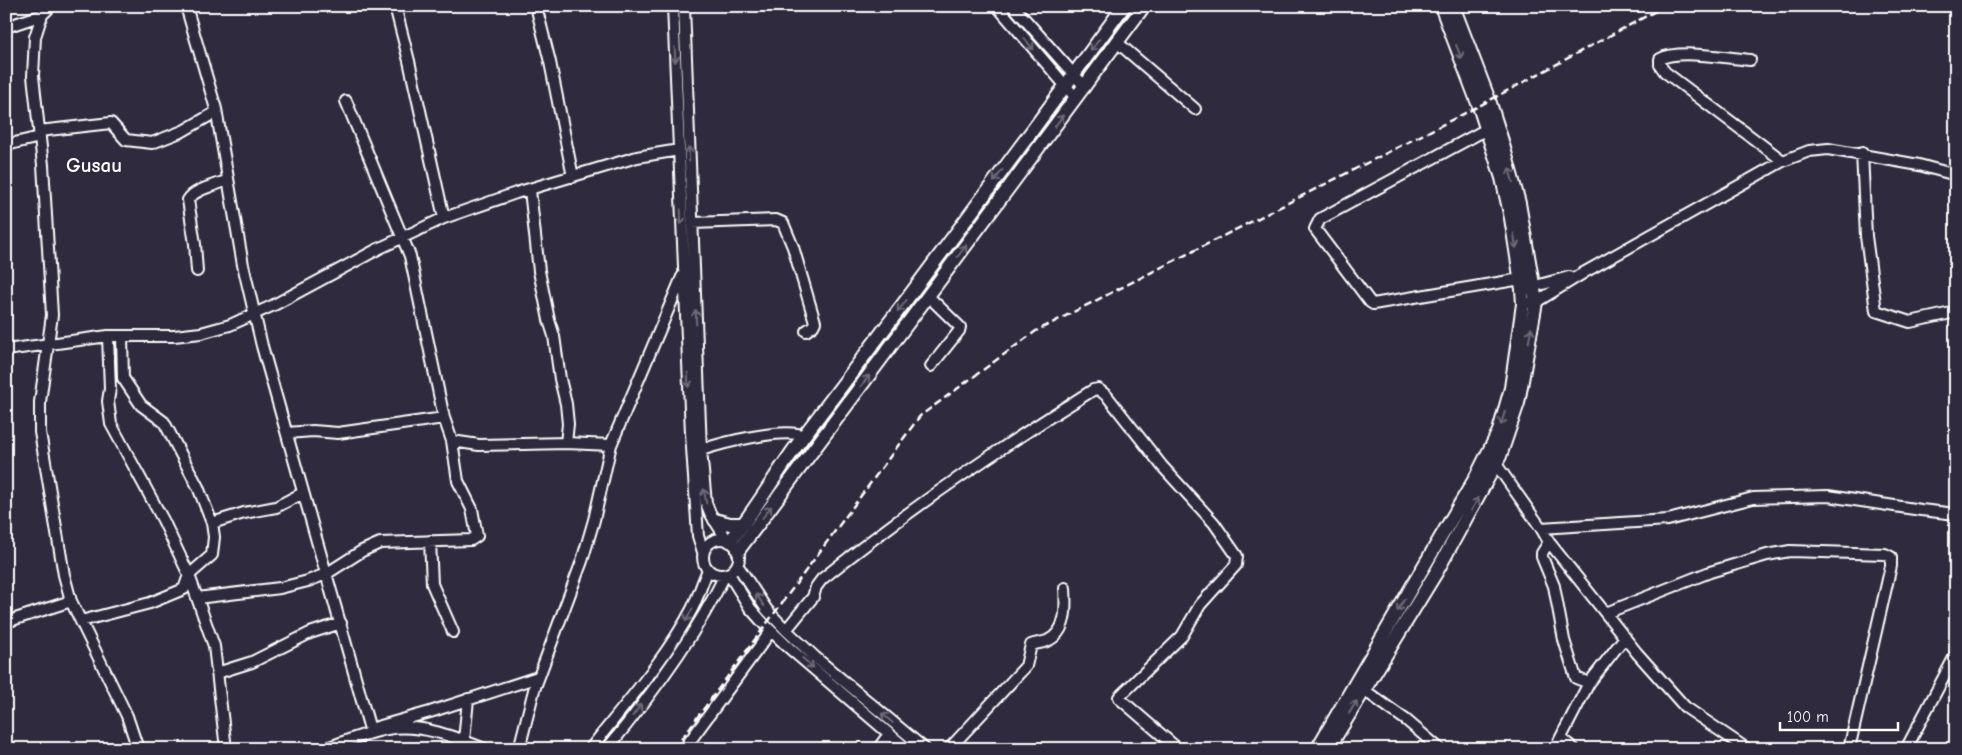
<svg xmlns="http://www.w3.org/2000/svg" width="1962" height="755" font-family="'Comic Neue',sans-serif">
<rect width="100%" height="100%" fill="#2f2a3d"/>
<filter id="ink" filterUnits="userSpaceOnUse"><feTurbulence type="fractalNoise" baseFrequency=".02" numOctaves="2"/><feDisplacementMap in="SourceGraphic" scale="10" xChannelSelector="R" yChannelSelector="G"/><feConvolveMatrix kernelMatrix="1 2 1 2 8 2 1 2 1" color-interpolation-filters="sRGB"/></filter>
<g filter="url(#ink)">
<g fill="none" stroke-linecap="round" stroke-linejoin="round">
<defs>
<path id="minor" d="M186 6 216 109 243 265 262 346 371 733
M395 6 409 61 444 218
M536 6 550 62 573 177
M673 6 691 433 698 536 703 552
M684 6 701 450 706 503 710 513 727 540
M997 6 1076 98
M1013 6 1085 87
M1955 6 1956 9
M42 15 35 37 33 76 43 165 52 315 40 402V432L64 575 71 601 127 716 138 749
M6 27 42 15 51 6
M1118 43 1195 109
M1750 60C1728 58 1678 49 1660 59V65L1665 72 1783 161
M1487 129 1320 219 1315 229 1370 302 1373 304 1521 279
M39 131 111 123 126 140 152 143 183 131 216 112
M6 145 40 137
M1862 153 1866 236 1876 311 1910 322 1956 312
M530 190 539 271 549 320 554 336 560 379 566 404 568 424 566 443
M692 223 776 220 783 223 793 247 815 322 813 326 806 331
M197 271 195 244 188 200C194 189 217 185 228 180
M1528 288 1569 277
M928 296 960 327 959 331 931 366
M1529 303 1536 302 1585 272 1783 161 1809 151 1828 149 1919 165 1956 175
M108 336 110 389 108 401 111 424 163 520 189 575 214 646 226 749
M6 350 108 336H174L201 333 230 325 274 305 378 249 444 218 516 193 637 157 679 150
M287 433 313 431 338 433 444 418
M452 441 479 445 566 443 611 445
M701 450C722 443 784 427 804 436
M1496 464 1541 528 1549 542 1637 653 1685 707 1747 749
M212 523 244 513 276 507 303 493
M1541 528 1668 520 1753 498 1828 496 1921 510 1956 514
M703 557a18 18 0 1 1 36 0a18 18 0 1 1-36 0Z
M430 541 432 584 453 632
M1549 542 1542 553V557L1554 586 1564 640 1576 678 1589 683
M738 566 767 610 786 630 815 657 925 749
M729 574 750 608 765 625 788 647 907 749
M197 598 280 588 308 581 326 574 362 551 380 543 471 540 477 536 472 509 458 481 452 441 444 418 410 256 346 101
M1606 613 1710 572 1767 555 1790 551 1885 554 1891 557V566L1849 749
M81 621 150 603 184 589 189 575 212 555 214 537 212 523 198 487 164 422 141 405 123 378 122 337
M6 622 71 601
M786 630 813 597 816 587 822 579C908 510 999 448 1093 390L1098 389 1107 396 1162 466 1214 523 1237 556 1236 565 1200 605 1182 636 1119 697 1120 699 1178 749
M217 673 252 662 310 633 341 623
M1364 690 1406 720 1440 749
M370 729 430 712 538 677
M1561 738 1574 749
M464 741 468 699
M324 749C344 742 365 733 387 729 421 723 454 737 485 749
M519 749 534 690 582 561 594 520 611 445 682 277
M590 749C624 706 667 657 692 609 698 597 702 583 708 570
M607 749C649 698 696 635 725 575
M684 749 771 631
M878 749 889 734
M949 749 1026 666 1031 645C1036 643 1042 643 1047 641 1068 632 1066 606 1065 588
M1555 749 1589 683 1625 637
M1906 749 1956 654"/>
<path id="major" d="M715 520 730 524H744
M730 541C758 507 779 468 806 433 913 292 1019 149 1124 6
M738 551 1144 6
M1317 749 1476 477 1499 431 1511 388 1523 304 1522 289 1511 218 1502 178 1479 106 1441 6
M1328 749 1437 571 1500 456 1518 403 1536 302 1519 203 1502 141 1489 100 1453 6"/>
</defs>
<use href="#minor" stroke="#fff" stroke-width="14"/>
<use href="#major" stroke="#fff" stroke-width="16"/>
<use href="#minor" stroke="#2f2a3d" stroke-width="10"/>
<use href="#major" stroke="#2f2a3d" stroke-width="12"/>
<path stroke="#fff" stroke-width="2.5" stroke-dasharray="8 4" stroke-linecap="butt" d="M674 749 920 416 1036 331 1479 106 1665 6"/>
</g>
<defs><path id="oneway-shaft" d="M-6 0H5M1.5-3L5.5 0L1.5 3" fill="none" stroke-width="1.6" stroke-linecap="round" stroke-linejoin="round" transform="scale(1.25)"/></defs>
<g stroke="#6d6a77">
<use href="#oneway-shaft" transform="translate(1029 44) rotate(50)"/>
<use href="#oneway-shaft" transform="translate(1095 45) rotate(127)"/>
<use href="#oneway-shaft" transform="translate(1459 52) rotate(68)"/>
<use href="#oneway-shaft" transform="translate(675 55) rotate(87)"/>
<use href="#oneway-shaft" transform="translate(1059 121) rotate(-53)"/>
<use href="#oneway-shaft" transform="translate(689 154) rotate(-92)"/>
<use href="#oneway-shaft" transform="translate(1511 175) rotate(-105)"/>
<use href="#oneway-shaft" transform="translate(998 176) rotate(126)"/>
<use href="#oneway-shaft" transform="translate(681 217) rotate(88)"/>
<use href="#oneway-shaft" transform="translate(1515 241) rotate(81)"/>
<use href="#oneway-shaft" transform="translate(962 251) rotate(-53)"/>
<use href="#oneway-shaft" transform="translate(902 306) rotate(127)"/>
<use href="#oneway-shaft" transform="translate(696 317) rotate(-92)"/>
<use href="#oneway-shaft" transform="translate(1530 335) rotate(-80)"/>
<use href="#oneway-shaft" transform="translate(688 380) rotate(87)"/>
<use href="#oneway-shaft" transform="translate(865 381) rotate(-53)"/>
<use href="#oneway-shaft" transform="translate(1503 418) rotate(106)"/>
<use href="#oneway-shaft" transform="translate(705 496) rotate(-100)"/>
<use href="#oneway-shaft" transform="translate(1475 504) rotate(-61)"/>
<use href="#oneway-shaft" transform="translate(767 512) rotate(-53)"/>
<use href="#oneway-shaft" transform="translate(760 600) rotate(-124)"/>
<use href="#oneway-shaft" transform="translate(1401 605) rotate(121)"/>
<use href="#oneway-shaft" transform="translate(689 615) rotate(119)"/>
<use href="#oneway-shaft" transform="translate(808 663) rotate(41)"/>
<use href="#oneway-shaft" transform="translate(1353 707) rotate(-58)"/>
<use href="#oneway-shaft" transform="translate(637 710) rotate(-54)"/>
<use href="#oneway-shaft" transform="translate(887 718) rotate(-140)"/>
</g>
</g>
<g text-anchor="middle" stroke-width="4" stroke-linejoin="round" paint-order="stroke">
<g font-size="21" font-weight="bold" fill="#fff" stroke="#2f2a3d">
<text x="94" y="172">Gusau</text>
</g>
</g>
<rect width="1962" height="755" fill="none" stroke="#2f2a3d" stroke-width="25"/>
<rect x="12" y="12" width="1937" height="730" fill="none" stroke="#fff" stroke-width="2" filter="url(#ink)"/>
<path d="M1780 722v8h118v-8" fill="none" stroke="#ffffff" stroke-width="2.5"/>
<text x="1787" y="722" font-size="15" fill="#ffffff" stroke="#2f2a3d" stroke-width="4" paint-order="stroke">100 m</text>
</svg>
